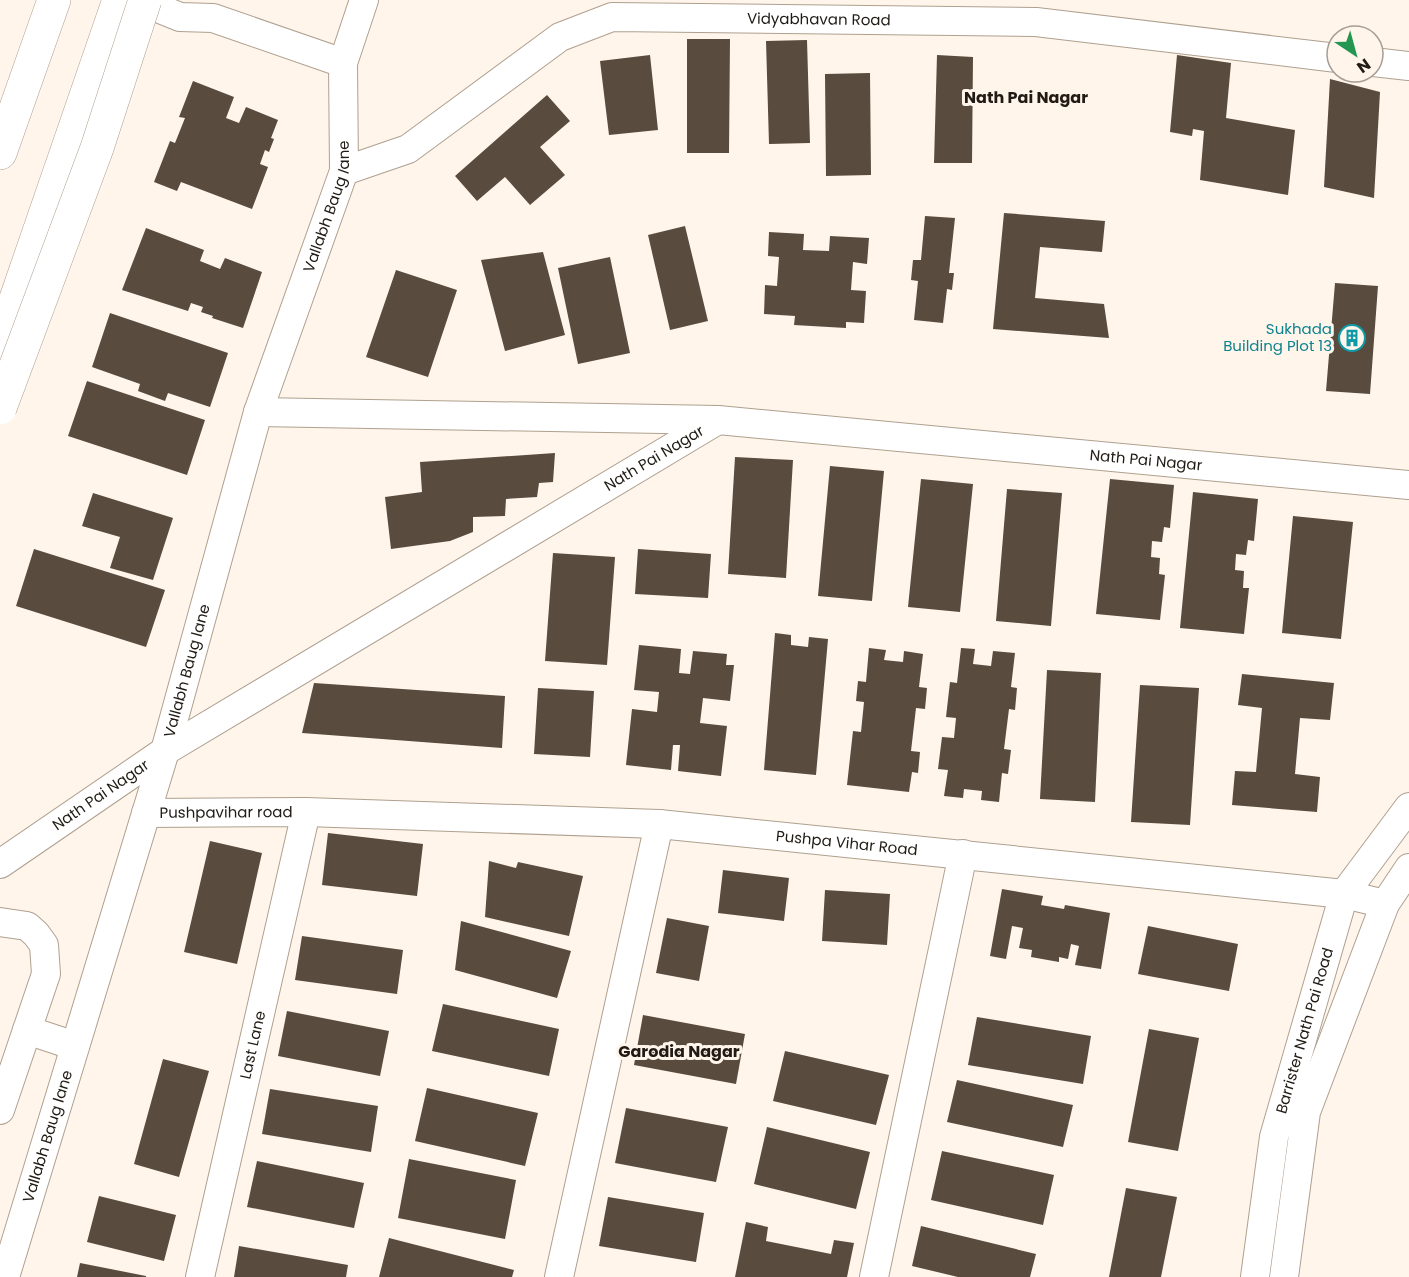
<svg xmlns="http://www.w3.org/2000/svg" width="1409" height="1277" font-family="Poppins,sans-serif">
<rect width="100%" height="100%" fill="#fff5eb"/>
<path fill="#594b3d" d="M687 39H730L729 153H687Z
M807 40 810 143 769 144 766 41Z
M650 55 658 130 609 135 600 61Z
M937 55 973 57 972 163H934Z
M1177 55 1231 63 1226 118 1295 130 1288 195 1200 180 1204 131 1193 129 1192 136 1170 132Z
M870 73 871 175 826 176 825 74Z
M1330 79 1380 92 1374 198 1324 187Z
M193 81 234 97 226 118 239 123 246 107 278 120 271 138 274 139 269 152 265 150 260 164 268 167 252 209 181 182 177 191 154 182 170 141 175 143 185 118 179 117Z
M547 95 570 121 540 147 565 175 530 205 505 177 477 201 455 176Z
M1004 213 1105 221 1102 252 1040 247 1035 298 1104 304 1109 338 993 329Z
M925 216 955 218 949 273H954L952 290 947 289 943 323 914 320 918 281 911 280 913 260H921Z
M685 226 708 321 670 330 648 235Z
M146 228 204 250 200 261 220 269 225 258 262 272 243 328 212 318 213 316 201 312 203 307 191 303 188 311 122 290Z
M769 232 804 234 803 250 829 251 830 236 869 238 867 264 853 262 851 290 866 291 864 323 846 322V328L794 325 795 316 764 314 765 285 777 286 779 257 768 256Z
M543 252 565 335 505 351 481 260Z
M610 257 630 353 578 364 558 268Z
M396 270 457 290 428 377 366 357Z
M1335 283 1378 286 1370 394 1326 391Z
M110 313 228 353 210 407 168 393 165 401 138 391 140 384 92 367Z
M87 381 205 420 187 475 68 436Z
M555 453 553 482 539 483 537 497 506 499 505 516 473 517V532L450 541 391 549 385 497 422 492 420 462Z
M735 457 793 460 786 578 728 574Z
M830 466 884 471 872 601 818 596Z
M921 479 973 484 960 612 908 607Z
M1110 479 1174 485 1170 528 1164 527 1162 542 1152 541 1151 557 1160 558 1159 574 1165 575 1160 620 1096 614Z
M1007 489 1062 493 1051 626 996 621Z
M1193 492 1258 499 1254 541 1248 540 1246 555 1236 554 1235 570 1244 571 1243 588H1249L1244 634 1180 628Z
M93 493 173 518 153 580 110 568 120 537 82 526Z
M1293 516 1353 522 1341 639 1282 633Z
M34 549 165 590 146 647 16 606Z
M638 549 711 554 708 598 635 594Z
M553 553 615 557 607 665 545 661Z
M775 633 791 635V645L808 647 809 637 828 639 816 775 764 770Z
M639 645 681 649 679 673 690 674 693 651 727 654 726 665H734L730 701 703 698 700 723 727 726 721 776 678 771 680 745H673L671 770 626 765 632 709 657 712 659 692 634 690Z
M869 648 886 650 884 660 903 662 904 651 923 654 919 687 927 688 925 709 916 708 911 751 920 752 918 773 912 772 909 792 847 785 853 731 861 732 864 702 856 701 858 681 866 682Z
M961 648 975 649 973 664 991 666 993 651 1015 653 1011 687 1017 688 1015 710 1009 709 1004 749 1011 750 1008 774 1002 773 999 802 981 800 982 791 964 789 963 798 944 796 948 770 938 769 942 737 954 738 956 718 946 717 950 682 957 683Z
M1047 670 1101 673 1095 802 1040 799Z
M1242 674 1334 683 1330 720 1300 718 1295 774 1320 777 1317 812 1232 805 1235 771 1256 772 1262 708 1238 705Z
M314 683 505 696 502 748 302 733Z
M1140 685 1199 688 1190 825 1131 822Z
M538 688 594 691 590 757 534 754Z
M328 833 423 844 417 896 322 885Z
M210 841 262 853 237 964 184 952Z
M489 861 516 868 518 862 583 876 569 936 485 917Z
M723 870 789 878 784 921 718 913Z
M1002 889 1043 896 1041 905 1064 909 1065 905 1110 913 1101 969 1075 965 1079 946 1071 944 1068 959 1059 957V962L1031 957 1032 950 1019 948 1023 928 1012 926 1006 959 990 956Z
M825 890 890 894 887 945 822 941Z
M667 918 709 926 699 981 656 973Z
M461 921 571 951 557 998 455 970Z
M1148 926 1238 944 1229 991 1138 974Z
M302 936 403 950 397 994 295 980Z
M443 1004 559 1029 549 1076 432 1051Z
M287 1011 389 1031 380 1076 278 1056Z
M643 1015 745 1034 736 1084 634 1065Z
M977 1017 1091 1036 1083 1084 968 1065Z
M1149 1029 1199 1038 1178 1151 1128 1142Z
M785 1051 889 1075 876 1125 773 1101Z
M163 1059 209 1071 179 1177 134 1164Z
M957 1080 1073 1105 1063 1147 947 1122Z
M427 1088 538 1113 525 1166 415 1141Z
M270 1089 378 1106 371 1152 262 1134Z
M626 1108 728 1127 716 1182 615 1163Z
M767 1127 870 1152 856 1209 754 1184Z
M942 1151 1054 1175 1043 1225 931 1200Z
M409 1159 516 1180 505 1239 398 1218Z
M257 1161 364 1183 354 1228 247 1207Z
M1126 1188 1177 1197 1161 1277H1109Z
M99 1196 176 1215 164 1261 87 1242Z
M608 1197 704 1213 696 1262 599 1246Z
M746 1222 768 1227 766 1241 831 1254 834 1240 854 1243 847 1277H735Z
M921 1226 1036 1254 1030 1277H958L912 1266Z
M389 1238 514 1270 512 1277H379Z
M239 1246 348 1265 346 1277H234Z
M80 1263 146 1276V1277H77Z"/>
<g fill="none" stroke-linecap="round" stroke-linejoin="round">
<defs>
<g id="minor">
<path d="M138 0 180 17 213 18 343 63"/>
<path d="M1373 62 1409 66"/>
<path id="s1" d="M344 171 408 149 560 37 612 17 1036 22 1337 58"/>
<path id="s2" d="M258 412 718 420 1409 485"/>
<path id="s3" d="M146 813 306 812 659 824 1344 894 1385 904"/>
<path id="s4" d="M0 864 165 751 718 420"/>
<path d="M0 922 27 926 36 934 44 945 46 974 0 1110"/>
<path d="M27 1030 75 1046"/>
<path id="s5" d="M5 1277 165 751 258 412 344 171 343 63 364 0"/>
<path id="s6" d="M200 1277 306 812"/>
<path d="M559 1277 659 824"/>
<path d="M874 1277 963 854"/>
<path id="s7" d="M1255 1277 1274 1137 1344 894 1409 807"/>
<path d="M1284 1277 1306 1112 1385 904 1409 868"/>
</g>
<path id="highway" d="M0 153 54 0
M0 345 119 0"/>
</defs>
<use href="#minor" stroke="#afa08f" stroke-width="30"/>
<use href="#highway" stroke="#afa08f" stroke-width="34"/>
<use href="#minor" stroke="#fff" stroke-width="28"/>
<use href="#highway" stroke="#fff" stroke-width="33"/>
<defs>
<path id="highway-bridge" d="M0 408 97 148 145 0"/>
</defs>
<use href="#highway-bridge" stroke="#afa08f" stroke-width="34" stroke-linecap="butt"/>
<use href="#highway-bridge" stroke="#fff" stroke-width="33"/>
</g>
<defs>
<symbol id="building-ring" viewBox="-11 -11 22 22"><circle r="9.5" fill="#fff5eb" stroke="#0f9aa8" stroke-width="1.5"/><path d="M-4-6H4V6H1V3H-1V6H-4ZM-2.5-4.3h1.7v1.8h-1.7ZM.8-4.3h1.7v1.8H.8ZM-2.5-1h1.7V.8h-1.7ZM.8-1h1.7V.8H.8Z" fill="#0f9aa8"/></symbol>
</defs>
<g fill-rule="evenodd">
<use href="#building-ring" x="1337" y="323" width="30" height="30"/>
</g>
<g text-anchor="middle" stroke-width="6" stroke-linejoin="round" paint-order="stroke">
<g font-size="15" fill="#201b14" stroke="#fff5eb">
<text dy="5" stroke="none"><textPath href="#s1" startOffset="519">Vidyabhavan Road</textPath></text>
<text dy="5" stroke="none"><textPath href="#s5" startOffset="1119">Vallabh Baug lane</textPath></text>
<text dy="5" stroke="none"><textPath href="#s4" startOffset="770">Nath Pai Nagar</textPath></text>
<text dy="5" stroke="none"><textPath href="#s2" startOffset="890">Nath Pai Nagar</textPath></text>
<text dy="5" stroke="none"><textPath href="#s5" startOffset="633">Vallabh Baug lane</textPath></text>
<text dy="5" stroke="none"><textPath href="#s4" startOffset="122">Nath Pai Nagar</textPath></text>
<text dy="5" stroke="none"><textPath href="#s3" startOffset="80">Pushpavihar road</textPath></text>
<text dy="5" stroke="none"><textPath href="#s3" startOffset="702">Pushpa Vihar Road</textPath></text>
<text dy="5" stroke="none"><textPath href="#s7" startOffset="252">Barrister Nath Pai Road</textPath></text>
<text dy="5" stroke="none"><textPath href="#s6" startOffset="238">Last Lane</textPath></text>
<text dy="5" stroke="none"><textPath href="#s5" startOffset="147">Vallabh Baug lane</textPath></text>
</g>
<g font-size="15" fill="#0d838f" stroke="#fff5eb" text-anchor="end">
<text x="1332" y="334">Sukhada<tspan x="1332" dy="17">Building Plot 13</tspan></text>
</g>
<g font-size="16" font-weight="bold" fill="#201b14" stroke="#fff5eb">
<text x="1026" y="103">Nath Pai Nagar</text>
<text x="679" y="1057">Garodia Nagar</text>
</g>
</g>
<g transform="translate(1355 54) rotate(144)"><circle r="28" fill="#fff5eb" stroke="#a69e95" stroke-width="1.5"/>
<path d="M0-4.5L10 22L0 15L-10 22Z" fill="#239752"/>
<text y="-9" font-size="16" font-weight="bold" text-anchor="middle" fill="#201b14">N</text>
</g>
</svg>
